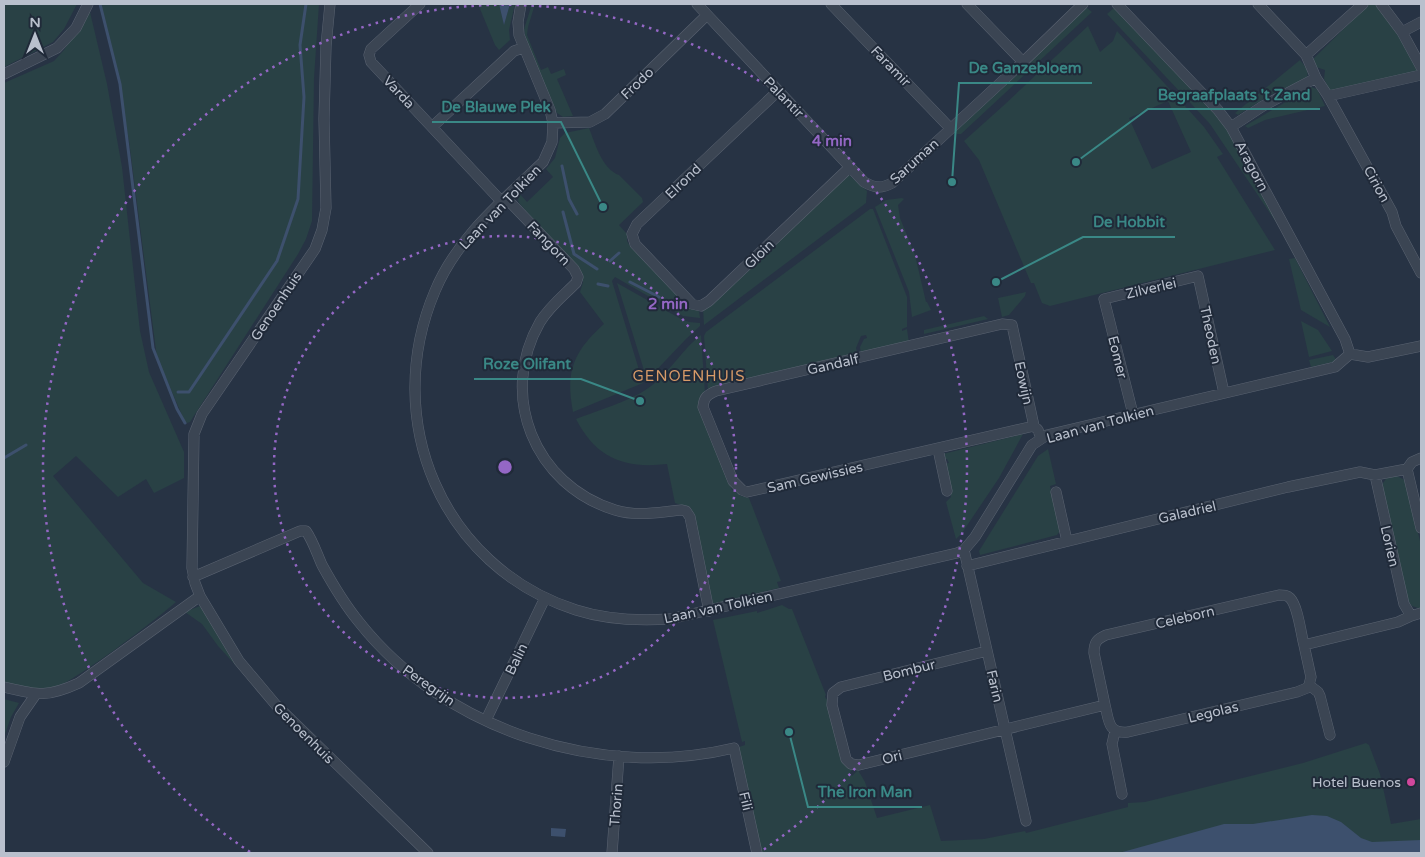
<svg xmlns="http://www.w3.org/2000/svg" width="1425" height="857" font-family="'Varela Round',sans-serif">
<rect width="100%" height="100%" fill="#273344"/>
<path fill="#294145" fill-rule="evenodd" d="M4 4H77L64 29 53 42 4 67Z
M99 4H319L314 78 312 221 306 239 298 254 190 422 187 423 185 422 157 358 129 141 119 84Z
M478 4H499L504 24 510 4H515L509 30 510 40 499 50 495 45Z
M532 4H535L528 27 527 35 541 70 548 67 551 74 564 69 566 75 557 79 573 116 563 117 557 113 526 41 524 29Z
M1369 4H1377L1405 46 1418 73 1332 94 1324 79 1325 70 1316 67 1312 60Z
M1086 7 1092 12 961 134H957L955 131Z
M1115 7 1221 119 1231 133 1282 231 1210 124 1107 14Z
M87 12H90L107 84 122 167 140 331 149 372 184 452V478L154 493 146 479 118 497 76 456 53 476 143 583 176 602C157 619 66 689 46 691 33 692 17 687 4 685V83L54 61 64 50Z
M1088 26 1100 52 1113 41 1117 31 1204 127 1223 154 1217 157 1275 250 1050 306 1042 303 1034 283H1031L979 160 964 141 1003 106ZM1168 101 1191 152 1152 169 1129 118Z
M1300 60 1308 70 1307 78 1270 95 1238 115 1235 113Z
M1311 87 1317 89 1325 106 1265 120 1248 128 1245 126Z
M589 128C595 143 602 169 619 175L642 198 643 202 619 225 627 234V241L630 246 689 306 699 310 700 318 683 316 615 277 612 281 643 383 573 412C565 371 574 351 604 324L580 292 583 282 580 272 519 203 518 200 520 194 527 202 553 177 546 169 555 158 560 138 565 133Z
M849 175 867 191 866 203 704 325 703 309Z
M902 198 904 199 898 205 900 218 915 255 926 302H927L931 310 912 317 909 292 875 207 886 200Z
M870 209H873L907 297V327L902 329V331L907 329 909 343 861 355 860 347 864 339 867 338 866 335 861 336 856 348 858 355 708 391 704 336 706 332Z
M1295 258 1327 321 1330 327 1301 310 1289 259Z
M617 283 681 319 689 322 700 323V326L686 339 647 380Z
M1026 292 1025 296 1009 315 1002 317 998 298Z
M984 316 988 319 924 334V330Z
M1301 321 1318 330 1332 351 1309 357Z
M701 335 705 393 699 399V408L732 490 741 496 749 498 781 581 777 582 779 588 713 604 693 515 691 508 675 503 667 464C624 469 596 458 576 419 599 410 638 399 656 382 672 368 684 348 701 335Z
M1333 355 1337 361 1311 367 1309 360Z
M1023 434 999 478 962 533 956 539 946 502 951 497 943 464 949 463 947 459H943V454Z
M1048 449 1056 484 1050 486 1060 531 1057 535 980 555 979 551 1038 456Z
M1395 475 1405 480 1421 545V609L1412 606 1407 600 1381 486 1388 476Z
M782 605 789 609H792L826 695 825 696 826 699 829 697 854 769 850 772 852 776 858 770 865 782 877 818 930 805 941 841 984 839 1025 831 1026 833 1128 807V803L1145 802 1303 763 1366 743 1369 745 1380 774 1391 824 1421 819V853H761L736 748 745 745V741L742 742 713 620 757 611V613Z
M200 606 204 608 238 668 218 646 202 624 185 612Z
M4 699 19 703 11 717 4 737Z"/>
<path fill="#3d506d" d="M499 4H510L504 25Z
M1312 815 1327 816 1341 822 1361 838 1372 842 1421 840V853H1119L1224 824H1253Z
M551 828 566 829 565 837 551 836Z"/>
<g fill="none" stroke-linecap="round" stroke-linejoin="round">
<path stroke="#3d506d" stroke-width="3" d="M100 4 120 84 153 348 177 409 185 423
M562 166 569 199 577 214
M563 212 574 254 597 269
M610 261 619 253
M630 282 659 297
M598 284 608 286
M178 392H189L277 261 298 199 304 97 300 45 306 4
M4 458 26 445"/>
<defs>
<path id="minor" d="M330 4 326 46 324 119 326 208 322 230 315 249 202 414 194 434 192 568 195 583 200 596 239 661 276 705 428 853
M420 4 371 49 369 55 371 62 502 202
M521 4 518 22 519 35 550 110 553 123 552 142 543 162C502 201 457 238 435 291 380 420 442 567 576 610 607 620 639 621 670 619L957 553 964 550 975 537 1032 445 1047 435 1335 367 1350 354
M697 4 864 182C875 188 881 189 892 183L1023 62 1083 4
M831 4 950 128
M967 4 1023 62
M1117 4 1218 110 1231 127 1345 339 1350 354
M1258 4 1306 55 1316 78 1328 96 1421 75
M1381 4 1402 32 1421 67
M1402 32 1421 22
M1306 55 1363 4
M4 74 57 48 76 28 88 4
M778 91 637 224 632 234 635 244 692 304 701 306 709 301 850 167
M1328 96 1392 212 1396 226 1421 273
M553 123 590 122 605 114 707 15
M432 127 514 51 523 48
M1231 127 1263 106 1316 78
M506 198 574 269 578 277 576 283C563 296 550 306 540 322 498 395 534 485 615 510 638 517 659 512 682 510L686 511 690 517 709 611
M1350 354 1368 357 1421 346
M1133 414 1104 299 1198 276 1224 393
M1034 426 747 492 742 490 733 481 703 407C704 397 707 395 716 391L1002 324 1012 325 1034 426 1038 430 1041 438
M938 449 947 491
M1407 469 1421 528
M1407 469 1412 462 1421 458
M1375 475 1404 604 1411 616
M1056 492 1067 541
M964 550 1026 821
M967 566 1288 487 1360 472 1375 475 1407 469
M193 577 300 531H306C313 541 317 554 322 565 333 585 345 605 359 622 445 731 601 780 734 748L757 853
M987 651 841 687 833 693 832 705 846 759 851 764 859 765 1105 705C1109 721 1108 734 1128 732L1297 692 1307 688 1309 685 1311 677 1304 645 1398 622 1411 616 1421 613
M1309 685 1318 692 1320 696 1330 735
M4 687C38 695 46 698 79 683L200 596
M1105 705 1094 653C1094 642 1097 639 1106 635L1279 595C1284 595 1287 595 1290 598 1298 606 1301 634 1304 645
M486 720 545 598
M1115 731 1112 744 1122 794
M4 762 20 717 36 694
M612 853 619 756"/>
</defs>
<use href="#minor" stroke="#5a6371" stroke-width="11"/>
<use href="#minor" stroke="#3b4553" stroke-width="10"/>
</g>
<g fill="none" stroke="#9467c5" stroke-width="2.5" stroke-dasharray="2.5 5">
<circle cx="505" cy="467" r="231"/>
<path d="M250 852A462 462 0 1 1 760 852"/>
</g>
<circle fill="#d1479c" stroke="#202a39" stroke-width="2" cx="1411" cy="782" r="5"/>
<g text-anchor="middle" stroke-width="4" stroke-linejoin="round" paint-order="stroke">
<g font-size="14" fill="#b9c0cd" stroke="#202a39">
<text transform="translate(891 66) rotate(46)" y="5">Faramir</text>
<text transform="translate(637 83) rotate(-44)" y="5">Frodo</text>
<text transform="translate(399 92) rotate(47)" y="5">Varda</text>
<text transform="translate(784 97) rotate(46)" y="5">Palantir</text>
<text transform="translate(914 161) rotate(-42)" y="5">Saruman</text>
<text transform="translate(1252 166) rotate(62)" y="5">Aragorn</text>
<text transform="translate(683 181) rotate(-44)" y="5">Elrond</text>
<text transform="translate(1377 184) rotate(61)" y="5">Cirion</text>
<text transform="translate(500 207) rotate(-46)" y="5">Laan van Tolkien</text>
<text transform="translate(549 243) rotate(46)" y="5">Fangorn</text>
<text transform="translate(759 254) rotate(-44)" y="5">Gloin</text>
<text transform="translate(1151 288) rotate(-13)" y="5">Zilverlei</text>
<text transform="translate(276 306) rotate(-56)" y="5">Genoenhuis</text>
<text transform="translate(1211 335) rotate(78)" y="5">Theoden</text>
<text transform="translate(1118 357) rotate(76)" y="5">Eomer</text>
<text transform="translate(833 364) rotate(-13)" y="5">Gandalf</text>
<text transform="translate(1024 383) rotate(78)" y="5">Eowijn</text>
<text transform="translate(1100 424) rotate(-15)" y="5">Laan van Tolkien</text>
<text transform="translate(815 477) rotate(-13)" y="5">Sam Gewissies</text>
<text transform="translate(1187 512) rotate(-13)" y="5">Galadriel</text>
<text transform="translate(1390 546) rotate(77)" y="5">Lorien</text>
<text transform="translate(718 607) rotate(-12)" y="5">Laan van Tolkien</text>
<text transform="translate(1185 617) rotate(-13)" y="5">Celeborn</text>
<text transform="translate(516 659) rotate(-64)" y="5">Balin</text>
<text transform="translate(909 670) rotate(-14)" y="5">Bombur</text>
<text transform="translate(429 685) rotate(35)" y="5">Peregrijn</text>
<text transform="translate(995 686) rotate(77)" y="5">Farin</text>
<text transform="translate(1213 712) rotate(-14)" y="5">Legolas</text>
<text transform="translate(304 733) rotate(45)" y="5">Genoenhuis</text>
<text transform="translate(892 757) rotate(-14)" y="5">Ori</text>
<text transform="translate(746 801) rotate(77)" y="5">Fili</text>
<text transform="translate(616 805) rotate(-85)" y="5">Thorin</text>
</g>
<g font-size="14" fill="#b9c0cd" stroke="#202a39" text-anchor="end">
<text x="1401" y="787">Hotel Buenos</text>
</g>
<g font-size="15" letter-spacing="1" fill="#d89b68" stroke="#202a39">
<text x="689" y="381">GENOENHUIS</text>
</g>
</g>
<circle cx="505" cy="467" r="8" fill="#9467c5" stroke="#202a39" stroke-width="2.5"/>
<g font-size="15" text-anchor="middle" font-weight="bold" fill="#9467c5" stroke="#202a39" stroke-width="4" stroke-linejoin="round" paint-order="stroke">
<text x="832" y="146">4 min</text>
<text x="668" y="309">2 min</text>
</g>
<path fill="none" stroke="#3a8886" stroke-width="2" d="M952 182L959 83H1092M1076 162L1148 109H1320M603 207L561 122H432M996 282L1083 237H1175M640 401L581 379H474M789 732L808 807H922"/>
<g fill="#3a8886" stroke="#202a39" stroke-width="2">
<circle cx="952" cy="182" r="5"/>
<circle cx="1076" cy="162" r="5"/>
<circle cx="603" cy="207" r="5"/>
<circle cx="996" cy="282" r="5"/>
<circle cx="640" cy="401" r="5"/>
<circle cx="789" cy="732" r="5"/>
</g>
<g font-size="15" text-anchor="middle" font-weight="bold" fill="#3a8886" stroke="#202a39" stroke-width="4" stroke-linejoin="round" paint-order="stroke">
<text x="1025" y="73">De Ganzebloem</text>
<text x="1234" y="100">Begraafplaats 't Zand</text>
<text x="496" y="112">De Blauwe Plek</text>
<text x="1129" y="227">De Hobbit</text>
<text x="527" y="369">Roze Olifant</text>
<text x="865" y="797">The Iron Man</text>
</g>
<rect width="1425" height="857" fill="none" stroke="#b9c0cd" stroke-width="10"/>
<g transform="translate(35 35)" stroke="#202a39" stroke-width="4" paint-order="stroke">
<path d="M0-4L9 19L0 12L-9 19Z" fill="#b9c0cd"/>
<text y="-8" font-size="14" font-weight="bold" text-anchor="middle" fill="#b9c0cd">N</text>
</g>
</svg>
